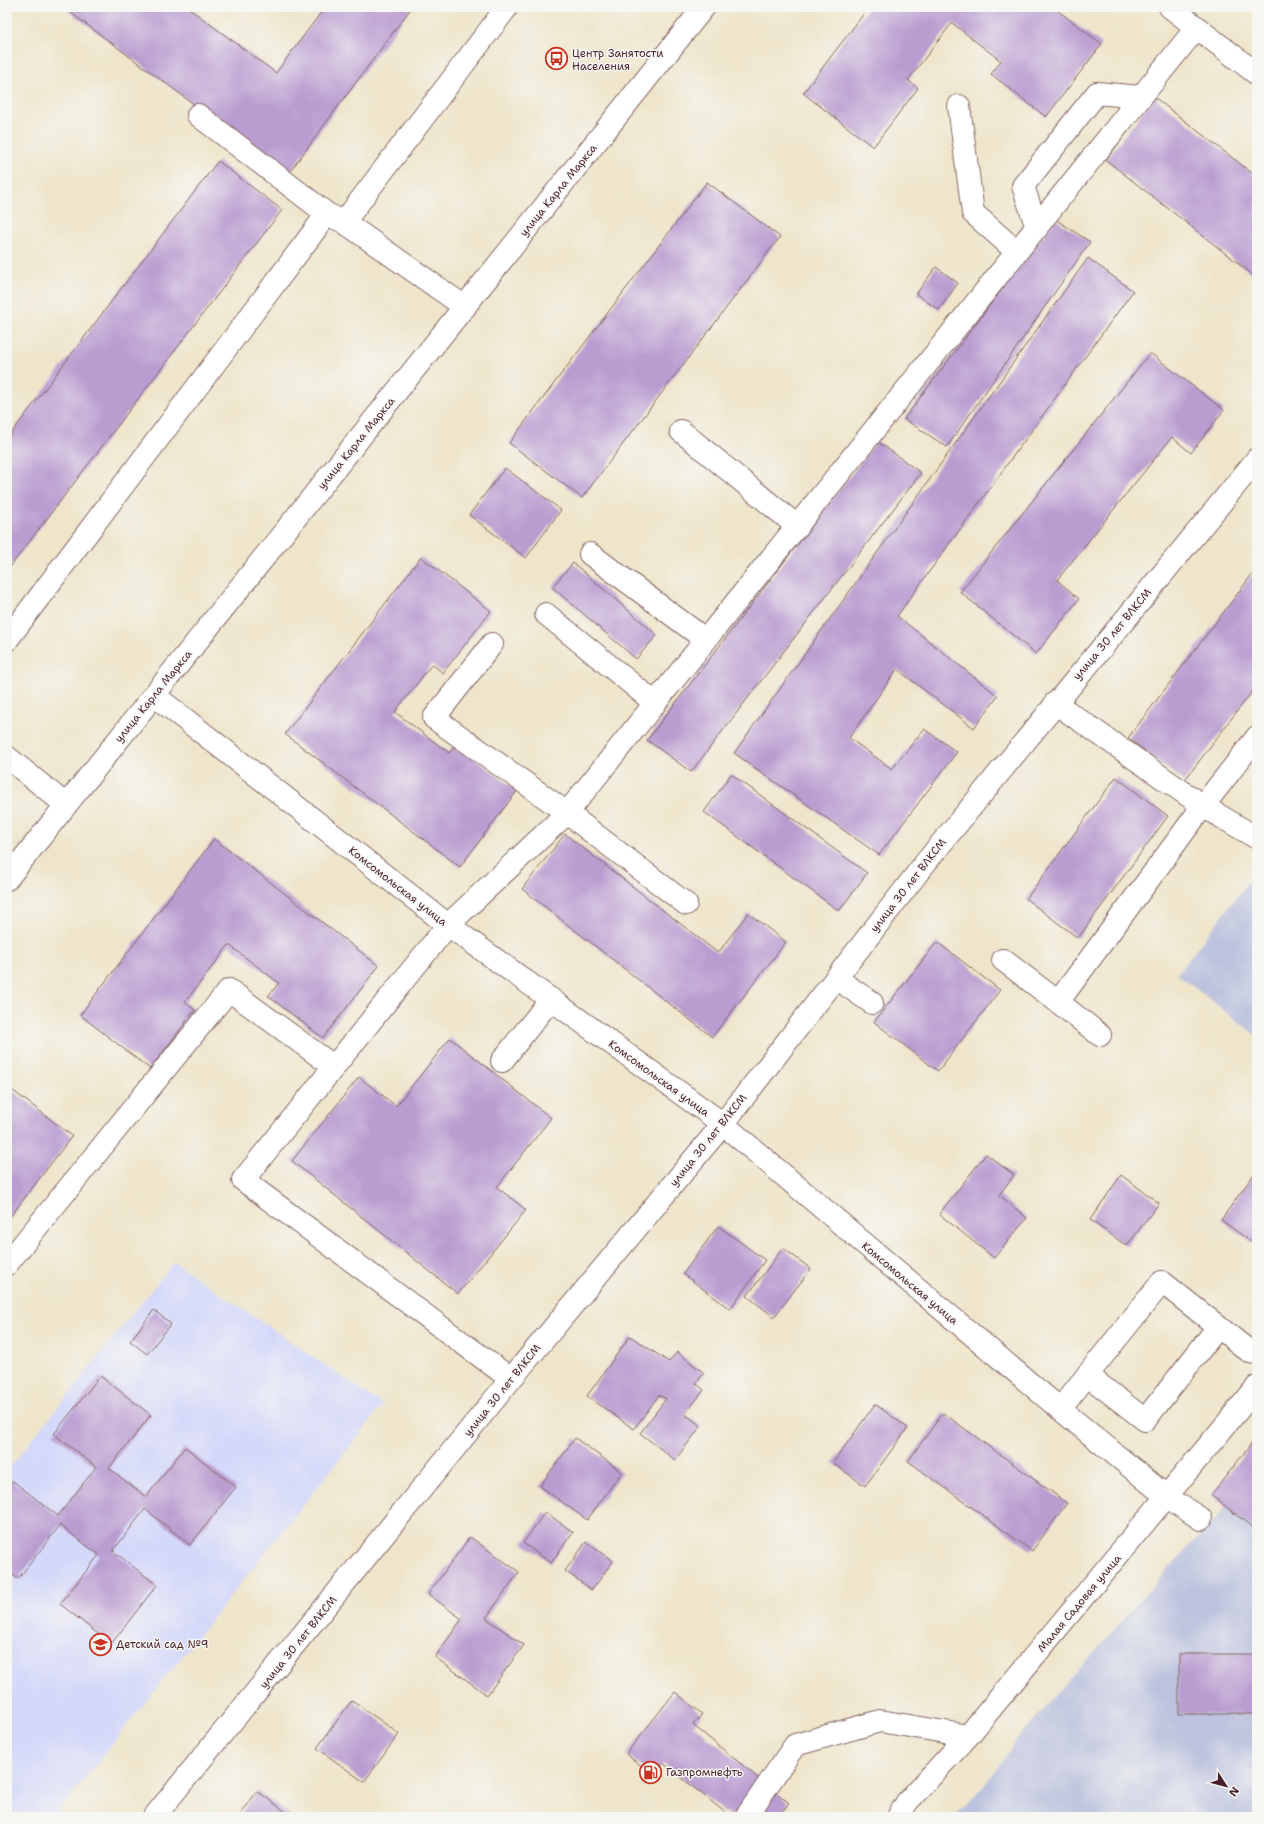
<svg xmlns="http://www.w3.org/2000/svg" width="1264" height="1824" font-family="'Shantell Sans',sans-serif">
<rect width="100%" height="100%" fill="#f6f6f2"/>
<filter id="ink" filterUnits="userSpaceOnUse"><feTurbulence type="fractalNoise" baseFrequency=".025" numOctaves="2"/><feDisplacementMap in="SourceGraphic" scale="8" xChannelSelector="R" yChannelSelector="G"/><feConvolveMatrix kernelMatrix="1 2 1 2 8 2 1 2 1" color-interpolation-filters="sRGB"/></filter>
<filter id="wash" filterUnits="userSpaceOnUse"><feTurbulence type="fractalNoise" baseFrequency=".012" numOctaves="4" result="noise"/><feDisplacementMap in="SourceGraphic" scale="16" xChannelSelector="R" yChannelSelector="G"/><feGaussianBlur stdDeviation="0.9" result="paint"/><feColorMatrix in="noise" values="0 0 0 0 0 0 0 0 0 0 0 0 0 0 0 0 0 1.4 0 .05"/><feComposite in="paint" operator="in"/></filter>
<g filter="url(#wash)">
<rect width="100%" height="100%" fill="#eee5ca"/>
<path fill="#d4d8f9" d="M174 1262 383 1405 54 1817H7V1471Z"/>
<path fill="#bdc3de" d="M1257 871V1036L1177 974Z
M1257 1472V1817H954L984 1786 1019 1737 1170 1567 1227 1507Z"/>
<g id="blocks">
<path fill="#b99cd0" d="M63 7H187L276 73 325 7H412L288 174Z
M869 7H1053L1102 44 1046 117 991 74 1001 61 952 23 908 80 918 88 873 147 803 93Z
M1154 97 1257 177V278L1106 160Z
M218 161 282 210 7 571V439Z
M707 182 780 237 582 498 509 443Z
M1055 219 1090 242 947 447 904 419Z
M1088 258 1133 291 897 616 998 696 974 728 897 669 849 738 892 769 924 729 957 752 879 855 734 753Z
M936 267 958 283 939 310 916 294Z
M1150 353 1224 410 1191 453 1172 437 1057 580 1079 599 1036 654 960 592Z
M877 441 921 473 691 772 647 740Z
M505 468 561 510 526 558 469 515Z
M421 557 491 611 443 673 432 664 395 712 449 753 456 744 517 791 460 867 285 734Z
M573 563 657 635 636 659 552 587Z
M1257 568V685L1184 781 1128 738Z
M731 774 867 873 839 911 704 812Z
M1116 777 1168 816 1078 938 1026 899Z
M565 834 718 953 748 913 786 942 712 1037 522 889Z
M214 839 379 966 323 1038 268 996 279 983 229 945 185 1002 195 1010 150 1069 80 1015Z
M937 942 1000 990 938 1071 874 1022Z
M450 1038 551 1118 497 1187 526 1210 458 1294 292 1161 359 1077 396 1106Z
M7 1086 72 1136 7 1221Z
M986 1154 1014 1175 999 1195 1027 1218 994 1258 939 1214Z
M1257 1170V1246L1221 1220Z
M1121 1175 1159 1203 1127 1246 1090 1220Z
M718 1226 765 1260 730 1309 683 1274Z
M783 1248 811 1269 774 1317 747 1296Z
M154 1310 171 1324 147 1354 130 1341Z
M630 1336 669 1362 677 1352 704 1373 696 1383 704 1390 685 1414 701 1426 675 1460 640 1433 666 1399 659 1395 634 1429 587 1396Z
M100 1376 151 1415 109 1468 146 1497 185 1447 236 1487 190 1545 145 1509 113 1551 157 1585 111 1644 60 1604 99 1555 60 1525 18 1579 7 1571V1489L13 1481 58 1516 96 1467 54 1434Z
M875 1404 908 1428 865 1486 833 1463Z
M943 1413 1067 1503 1032 1551 908 1461Z
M1257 1437V1531L1211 1495Z
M575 1438 622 1472 587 1520 540 1486Z
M545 1512 573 1532 551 1563 523 1543Z
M470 1537 519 1572 486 1618 524 1645 487 1695 435 1657 462 1619 428 1594Z
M586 1542 613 1561 592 1590 565 1571Z
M1179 1654H1257V1714H1179Z
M675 1692 702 1714 693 1725 789 1803 778 1817H731L663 1763 653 1775 626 1754Z
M352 1700 399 1734 364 1782 317 1748Z
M257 1791 293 1817H239Z"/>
</g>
</g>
<g filter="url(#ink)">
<use href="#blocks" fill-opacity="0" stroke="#836463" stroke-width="1"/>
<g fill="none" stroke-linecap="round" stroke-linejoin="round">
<defs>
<path id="minor" d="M1170 7 1257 74
M959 106 973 213 1017 252
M198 115 327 214 344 222 465 307
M344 222 507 7
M1037 228 1023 186 1097 93 1141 97
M681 431 798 527
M590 554 706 640
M546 614 655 703
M7 640 327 214
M492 644 434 718 567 813 686 904
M154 695 448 925 723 1124 1060 1409 1167 1497 1201 1519
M1055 703 1203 806 1257 737
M7 757 66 805
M1003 960 1058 1002 1203 806 1257 838
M836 978 872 1003
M1058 1002 1100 1035
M502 1061 551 999
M7 1264 229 990 333 1066
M1087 1375 1145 1420 1218 1327
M511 1379 243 1180 448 925 567 813 1197 27
M1060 1409 1162 1282 1250 1352 1257 1353
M154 1817 511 1379 723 1124 926 862 1257 459
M746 1817 795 1745 880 1721 968 1736
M898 1817 907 1802 968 1736 1257 1387"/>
<path id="major" d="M7 879 704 7"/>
</defs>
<use href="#minor" stroke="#836463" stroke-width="24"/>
<use href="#major" stroke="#836463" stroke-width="24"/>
<use href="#minor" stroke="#fff" stroke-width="22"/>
<use href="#major" stroke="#fff" stroke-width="22"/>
</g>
</g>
<defs>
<symbol id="bus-ring" viewBox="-11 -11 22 22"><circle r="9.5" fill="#f6f6f2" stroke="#c8321e" stroke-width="1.5"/><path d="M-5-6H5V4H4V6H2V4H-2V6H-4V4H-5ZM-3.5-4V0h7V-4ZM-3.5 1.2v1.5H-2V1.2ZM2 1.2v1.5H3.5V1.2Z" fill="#c8321e"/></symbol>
<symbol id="school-ring" viewBox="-11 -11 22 22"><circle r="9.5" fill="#f6f6f2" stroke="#c8321e" stroke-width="1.5"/><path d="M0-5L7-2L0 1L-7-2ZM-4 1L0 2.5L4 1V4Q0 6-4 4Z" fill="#c8321e"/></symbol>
<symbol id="fuel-ring" viewBox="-11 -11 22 22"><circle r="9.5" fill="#f6f6f2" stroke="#c8321e" stroke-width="1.5"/><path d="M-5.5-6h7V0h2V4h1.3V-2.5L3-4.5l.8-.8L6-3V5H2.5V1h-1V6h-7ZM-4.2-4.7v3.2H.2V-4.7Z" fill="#c8321e"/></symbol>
</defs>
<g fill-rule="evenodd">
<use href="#bus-ring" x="544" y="46" width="25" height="25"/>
<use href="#school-ring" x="88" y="1632" width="25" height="25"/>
<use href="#fuel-ring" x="638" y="1760" width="25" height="25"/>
</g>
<g text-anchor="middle" stroke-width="3" stroke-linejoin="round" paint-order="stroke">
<g font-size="11" fill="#4a1f2b" stroke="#f6f6f2" text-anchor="start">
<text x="572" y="57">Центр Занятости<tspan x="572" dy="13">Населения</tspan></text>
<text x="116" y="1648">Детский сад №9</text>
<text x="666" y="1776">Газпромнефть</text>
</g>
<g font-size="11" fill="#4a1f2b" stroke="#f6f6f2">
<text transform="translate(558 190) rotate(-51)" y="4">улица Карла Маркса</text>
<text transform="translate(356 443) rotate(-51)" y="4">улица Карла Маркса</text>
<text transform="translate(1112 634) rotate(-50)" y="4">улица 30 лет ВЛКСМ</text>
<text transform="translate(153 696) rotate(-51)" y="4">улица Карла Маркса</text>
<text transform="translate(908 885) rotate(-52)" y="4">улица 30 лет ВЛКСМ</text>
<text transform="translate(398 886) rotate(38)" y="4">Комсомольская улица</text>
<text transform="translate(659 1078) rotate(36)" y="4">Комсомольская улица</text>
<text transform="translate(708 1140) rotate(-51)" y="4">улица 30 лет ВЛКСМ</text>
<text transform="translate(910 1283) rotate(40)" y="4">Комсомольская улица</text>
<text transform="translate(502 1390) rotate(-51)" y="4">улица 30 лет ВЛКСМ</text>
<text transform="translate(1079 1603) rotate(-50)" y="4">Малая Садовая улица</text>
<text transform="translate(298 1642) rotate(-51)" y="4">улица 30 лет ВЛКСМ</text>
</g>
</g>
<rect width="1264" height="1824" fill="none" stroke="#f6f6f2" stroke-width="24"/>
<g transform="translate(1226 1786) rotate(126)" stroke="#f6f6f2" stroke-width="3" paint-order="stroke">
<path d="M0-3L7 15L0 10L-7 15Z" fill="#4a1f2b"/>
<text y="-6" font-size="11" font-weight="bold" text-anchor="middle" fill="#4a1f2b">N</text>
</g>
</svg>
